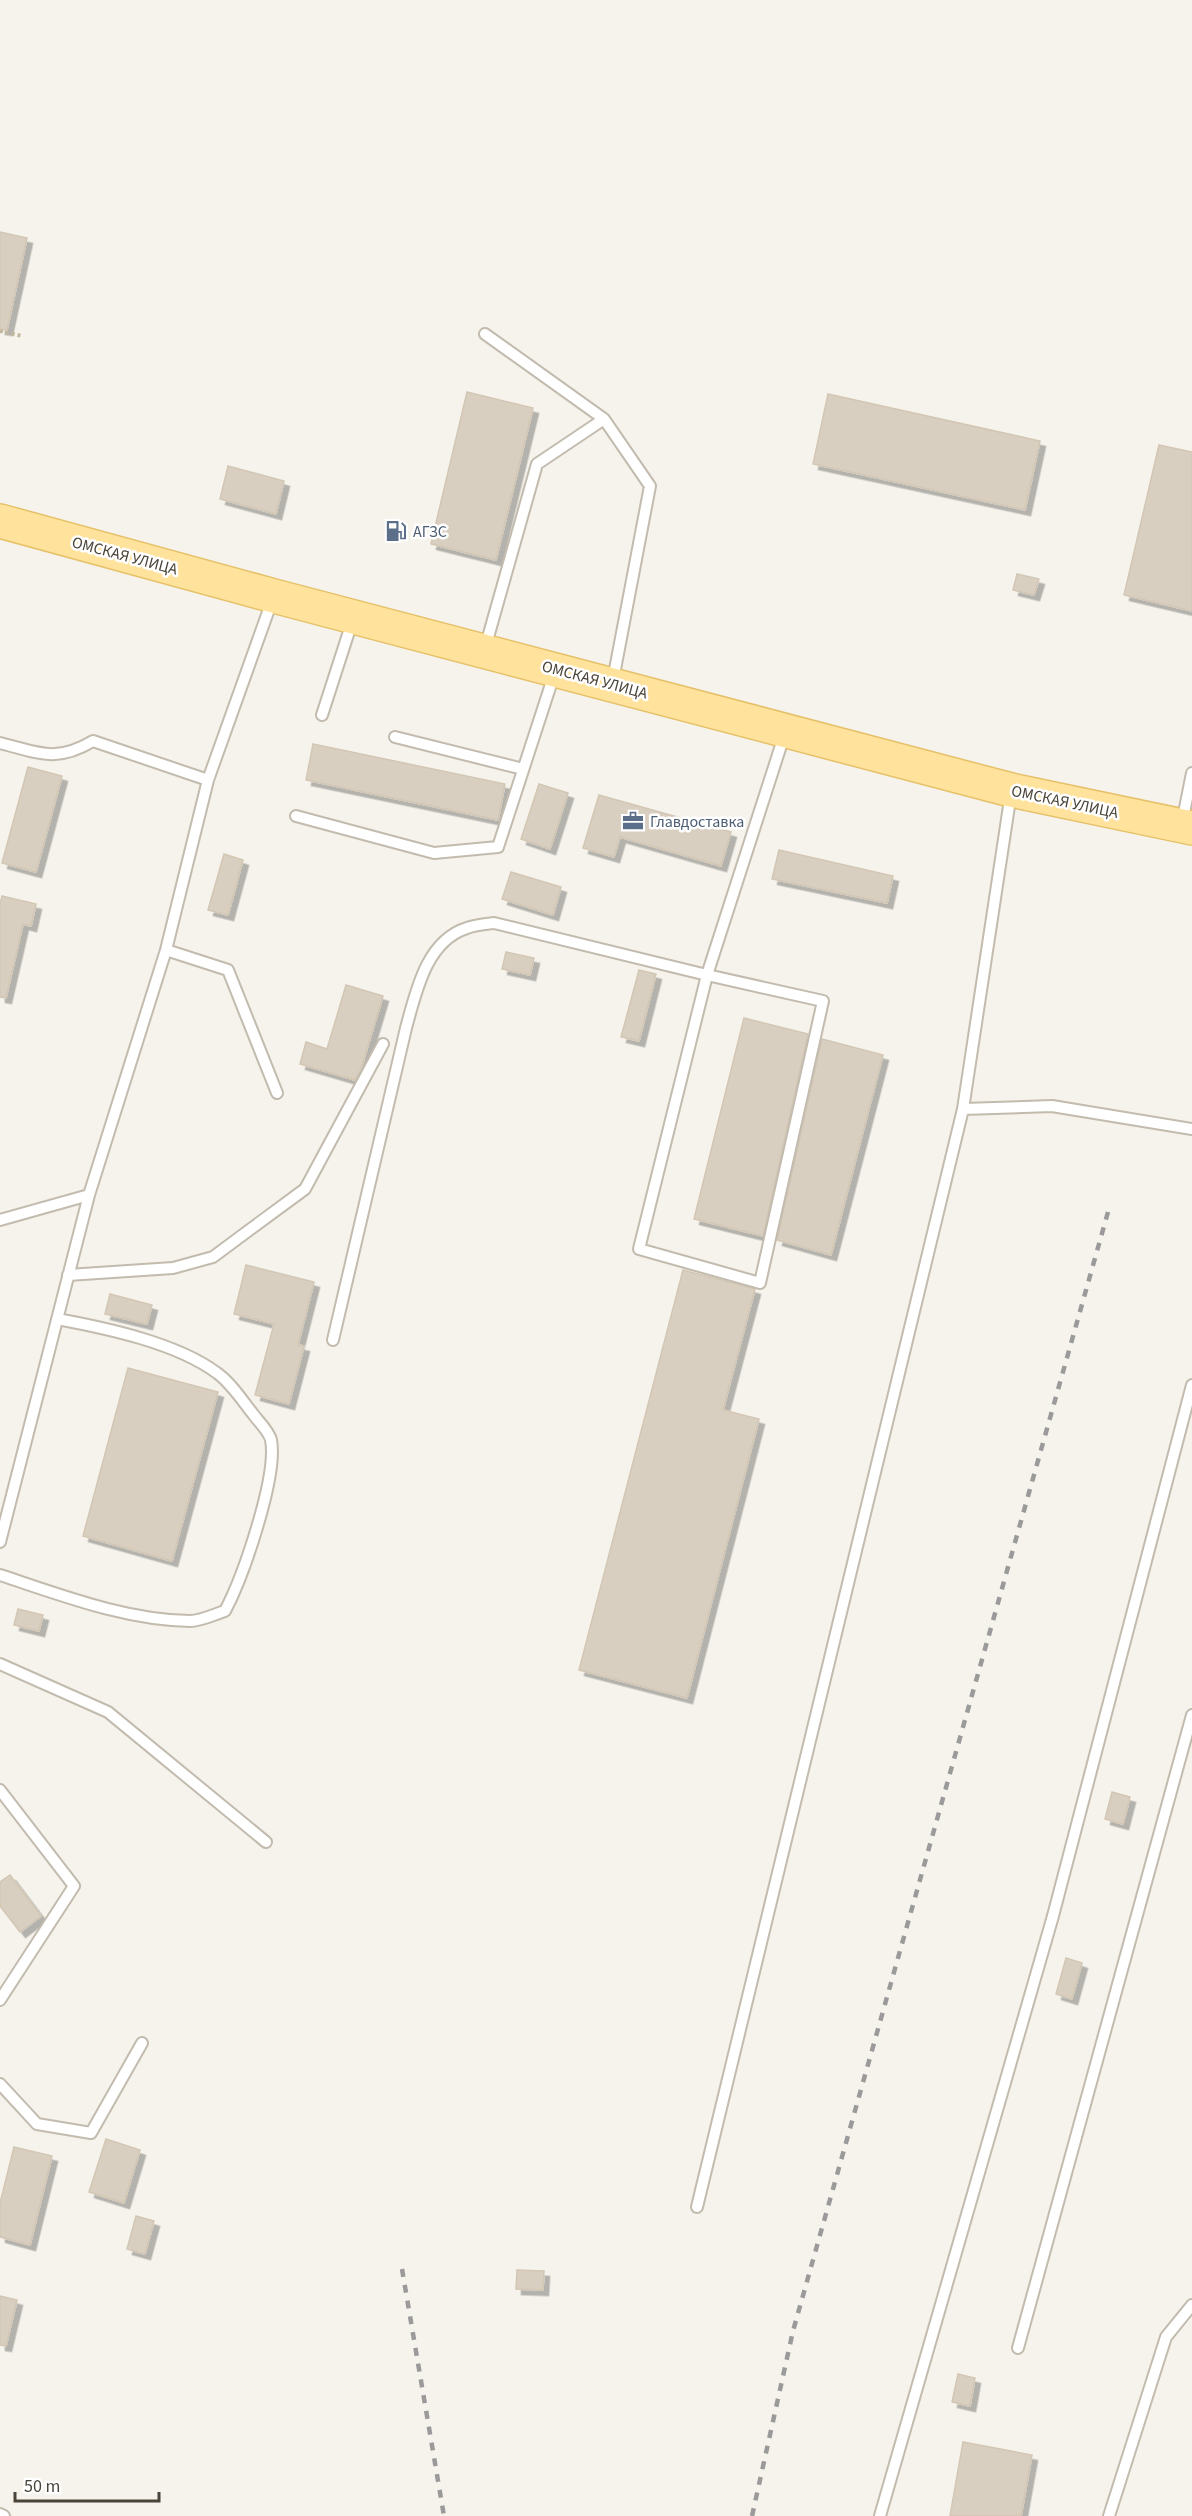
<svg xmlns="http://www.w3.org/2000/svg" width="1192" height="2516" font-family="'Source Sans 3',sans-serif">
<defs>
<filter id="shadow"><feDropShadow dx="5.5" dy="5.5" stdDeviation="0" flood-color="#0004"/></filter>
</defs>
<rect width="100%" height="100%" fill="#f6f3ec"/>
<path fill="#d8cfc1" stroke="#d3c7b4" stroke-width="1.5" filter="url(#shadow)" d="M0 232 27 238 7 330 0 329Z
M467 392 533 408 496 560 431 544Z
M828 394 1040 441 1025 510 813 464Z
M1159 445 1192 452V611L1124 595Z
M228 466 284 481 276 514 220 499Z
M1017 574 1039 579 1034 595 1013 590Z
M313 744 505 784 498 820 306 780Z
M28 767 62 776 36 872 2 863Z
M539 784 568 793 550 849 521 839Z
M599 795 731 832 721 866 620 837 614 857 583 848Z
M779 850 893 876 887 903 772 879Z
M224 854 243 860 228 915 208 910Z
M511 872 561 887 553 915 502 899Z
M2 896 36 904 31 926 23 924 6 998 0 997V904Z
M506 952 534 958 530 975 502 969Z
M639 970 656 974 639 1041 621 1037Z
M346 985 383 996 361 1069 355 1080 300 1064 306 1042 327 1049Z
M744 1018 808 1034 763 1236 694 1219Z
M822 1039 883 1055 831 1255 777 1240Z
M246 1265 314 1282 298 1345 304 1346 289 1404 255 1395 274 1324 234 1314Z
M683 1270 755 1289 723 1410 759 1419 687 1698 579 1670Z
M110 1294 152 1305 147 1324 105 1314Z
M128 1368 218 1392 172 1561 83 1536Z
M18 1609 43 1615 39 1631 14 1625Z
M1112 1792 1130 1797 1123 1824 1105 1819Z
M10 1875 41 1916 20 1932 0 1906V1882Z
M1066 1958 1082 1963 1072 1999 1056 1994Z
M106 2139 140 2150 124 2203 89 2192Z
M14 2147 52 2156 30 2245 0 2237V2203Z
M136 2216 154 2221 145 2254 127 2249Z
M517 2270 544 2271 543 2290 516 2289Z
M0 2296 17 2300 6 2346 0 2345Z
M958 2374 975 2378 970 2406 952 2402Z
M963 2442 1032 2455 1021 2516H950Z"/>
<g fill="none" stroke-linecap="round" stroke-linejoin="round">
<defs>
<path id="service" d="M485 334 604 419 650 486 613 680
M485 648 537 464 604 419
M322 715 353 619
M395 737 523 769
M0 743C39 753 56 763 93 741L208 780
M296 816 434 853 498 847 554 675
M1182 823 1192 773
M166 950 228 970 277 1093
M963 1109 1052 1106 1192 1129
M0 1220 89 1195
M68 1275 173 1268 213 1257 248 1231 305 1189 383 1044
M333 1340 406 1028C416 992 426 941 467 928 475 925 486 924 494 923L707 975 823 1001 760 1283 639 1249 707 975 785 733
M0 1542 89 1195 166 950 208 780 273 598
M0 1575C61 1595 125 1620 190 1621 201 1621 215 1614 225 1611 243 1577 278 1476 271 1440 269 1431 258 1421 253 1414 242 1400 231 1383 217 1373 177 1343 106 1328 57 1319
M0 1664 108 1712 266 1842
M0 1790 74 1886 0 2000
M0 2084 37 2124 91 2133 142 2043
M697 2207 963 1109 1011 793
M1018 2348 1192 1715
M0 2514 4 2516
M880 2516 1053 1916 1192 1385
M1109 2516 1166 2337 1192 2305"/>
<path id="primary" d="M0 521 274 596 1011 790 1192 828"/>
</defs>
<use href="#service" stroke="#c2bbae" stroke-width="14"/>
<use href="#primary" stroke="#e6c16a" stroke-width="36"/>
<path stroke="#c4b79f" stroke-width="4" stroke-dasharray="3 3" stroke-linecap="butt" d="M0 331 22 336"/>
<use href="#service" stroke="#fff" stroke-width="10"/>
<use href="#primary" stroke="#ffe39c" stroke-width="33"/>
<path stroke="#9a9a9a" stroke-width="4.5" stroke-dasharray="8 8" stroke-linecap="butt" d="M402 2269 444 2516
M752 2516 793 2331 1108 1212"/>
</g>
<defs>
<symbol id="fuel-bare" viewBox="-9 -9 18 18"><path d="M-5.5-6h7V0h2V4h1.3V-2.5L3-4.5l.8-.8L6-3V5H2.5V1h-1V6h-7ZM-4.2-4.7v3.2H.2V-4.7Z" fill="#5c6f8a" stroke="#fff" stroke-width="2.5" paint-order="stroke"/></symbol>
<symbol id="office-bare" viewBox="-9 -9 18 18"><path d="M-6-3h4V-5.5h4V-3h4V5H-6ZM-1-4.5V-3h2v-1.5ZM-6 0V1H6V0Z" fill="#5c6f8a" stroke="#fff" stroke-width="2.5" paint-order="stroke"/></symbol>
</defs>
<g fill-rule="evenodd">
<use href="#fuel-bare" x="381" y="516" width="30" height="30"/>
<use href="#office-bare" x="618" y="806" width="30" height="30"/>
</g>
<g text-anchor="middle" stroke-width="5" stroke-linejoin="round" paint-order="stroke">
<g font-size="16" fill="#4e5e75" stroke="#fff" text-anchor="start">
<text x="413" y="537">АГЗС</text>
<text x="650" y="827">Главдоставка</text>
</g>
<g font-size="16" fill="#4b4439" stroke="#fff">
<text transform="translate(125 555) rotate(15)" y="6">ОМСКАЯ УЛИЦА</text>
<text transform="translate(595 679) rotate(15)" y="6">ОМСКАЯ УЛИЦА</text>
<text transform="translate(1065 801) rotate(12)" y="6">ОМСКАЯ УЛИЦА</text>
</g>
</g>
<path d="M15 2492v9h144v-9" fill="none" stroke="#4b4439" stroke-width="3"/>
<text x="24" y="2492" font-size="18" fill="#4b4439" stroke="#ffffff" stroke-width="4.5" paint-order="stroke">50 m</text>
</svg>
